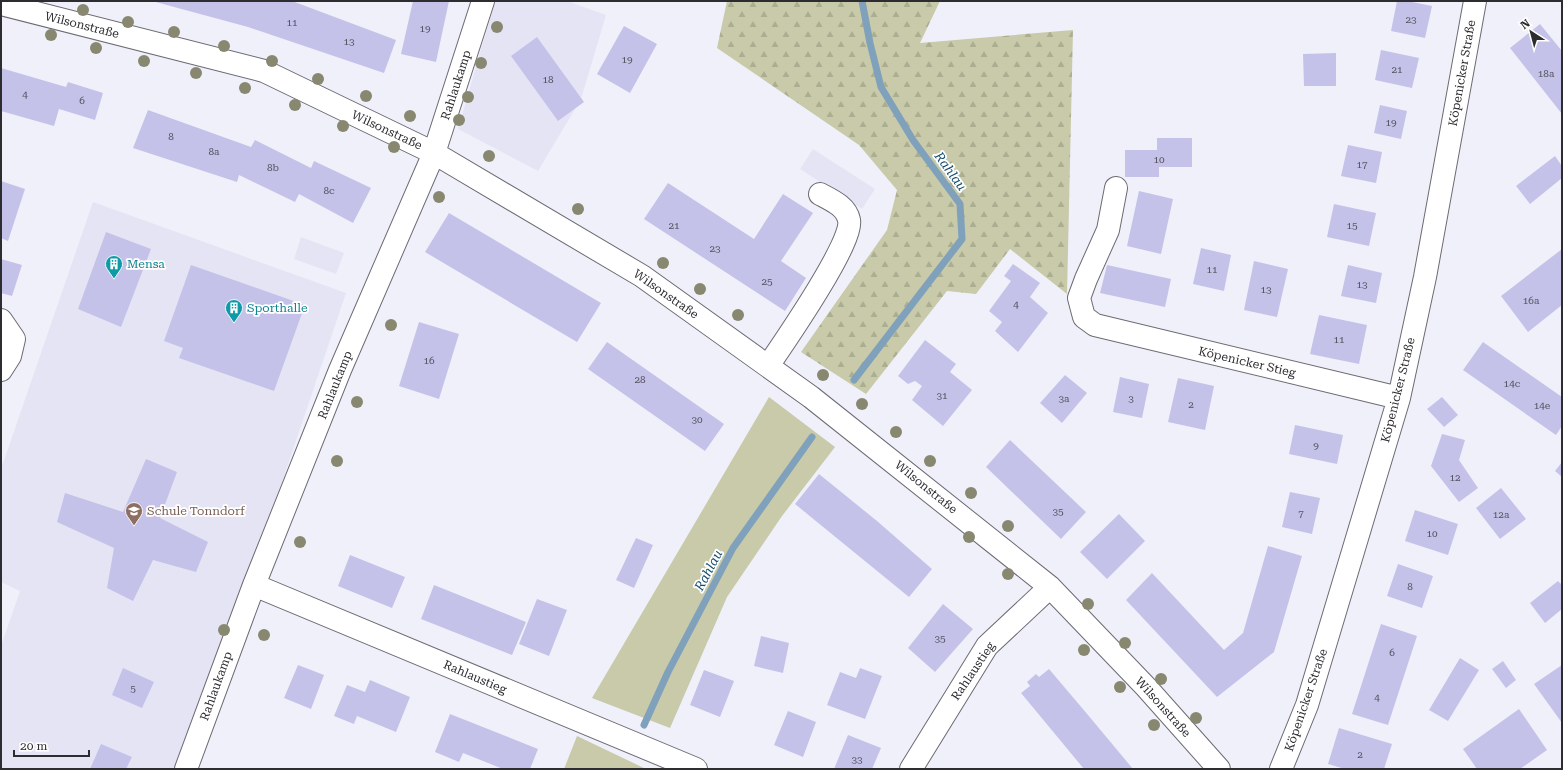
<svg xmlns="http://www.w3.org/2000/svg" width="1563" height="770" font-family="'Roboto Serif',serif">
<defs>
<pattern id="forest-firs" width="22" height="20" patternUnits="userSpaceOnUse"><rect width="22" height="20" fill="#c8caa9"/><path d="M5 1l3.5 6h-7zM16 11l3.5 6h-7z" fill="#acae92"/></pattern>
</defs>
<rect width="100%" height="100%" fill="#f0f0fa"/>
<path fill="#e5e4f5" d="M495 1H567L606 15 581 99 538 171 458 129Z
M813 149 875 189 862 209 800 169Z
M93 202 346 293 185 769H1V646L20 591 1 582V469Z
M301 237 344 253 336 274 294 259Z"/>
<path fill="url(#forest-firs)" d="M727 1H940L920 43 1073 30 1067 294 1010 249 976 294 947 291 866 394 801 352 887 230 897 190 859 145 717 48Z"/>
<path fill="#c8caa9" d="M769 397 835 447 782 516 727 597 670 728 592 698Z
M577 736 646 769H564Z"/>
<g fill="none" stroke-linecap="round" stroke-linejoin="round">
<path stroke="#80a1bb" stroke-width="7" d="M854 380 962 239 960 204 913 140 881 87 870 43 862 1
M644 725 668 672 733 548 812 437"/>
</g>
<path fill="#c5c2e9" d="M152 1H292L396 40 384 73 248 27Z
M413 1H449L436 62 401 54Z
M1397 1H1407L1432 6 1425 38 1391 31Z
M1540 24 1562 51V114L1510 48Z
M624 26 657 44 630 93 597 74Z
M537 37 584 102 558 121 511 56Z
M1381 50 1419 58 1412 88 1375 80Z
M1336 53V86H1304L1303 54Z
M1 68 66 87 68 82 103 93 95 120 59 109 54 126 1 111Z
M1380 105 1407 111 1401 139 1374 133Z
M148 110 251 147 255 140 311 168 314 161 371 188 353 223 299 194 295 202 239 175 237 182 133 148Z
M1157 138H1192V167H1159V177H1125V150H1157Z
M1348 145 1382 152 1376 183 1341 176Z
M1555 156 1562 166V178L1530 204 1516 186Z
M1 181 25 189 8 241 1 238Z
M668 183 754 239 783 194 813 213 781 261 806 278 785 311 644 219Z
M1139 191 1173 199 1161 254 1127 246Z
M1334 204 1376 213 1369 246 1327 237Z
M449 213 601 303 577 342 425 252Z
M106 232 151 249 121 327 78 309Z
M1201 248 1231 255 1224 291 1193 284Z
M1562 249V305L1528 332 1501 296Z
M1 259 22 265 12 296 1 293Z
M1254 261 1288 269 1277 317 1244 310Z
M1013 264 1040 283 1030 297 1048 313 1018 352 995 331 1002 322 989 311 1011 281 1004 276Z
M191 265 305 305 274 391 179 358 183 348 164 341Z
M1107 265 1171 279 1165 307 1100 293Z
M1348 265 1382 273 1376 303 1341 296Z
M1319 315 1367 325 1359 364 1310 354Z
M419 322 459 334 439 399 399 386Z
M925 340 956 364 950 372 972 390 943 426 912 400 922 386 915 381 908 384 898 376Z
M607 342 724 424 705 451 588 369Z
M1483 342 1562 397V426L1556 435 1463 370Z
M1065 375 1087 393 1062 423 1040 403Z
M1120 377 1149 384 1142 418 1113 412Z
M1178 378 1214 386 1205 430 1168 422Z
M1442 397 1458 415 1444 427 1427 409Z
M1295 425 1343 435 1337 464 1289 454Z
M1442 434 1465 440 1459 460 1478 488 1459 502 1431 466Z
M1010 440 1086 512 1061 539 986 467Z
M146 459 177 472 160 518 208 542 196 572 153 560 133 601 107 588 114 548 57 522 65 493 123 512Z
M1562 462V477L1555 471Z
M819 474 877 521 932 569 909 597 795 504Z
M1501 488 1526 519 1500 539 1476 508Z
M1290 492 1320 498 1312 534 1282 527Z
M1415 510 1458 524 1448 555 1405 541Z
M1119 514 1145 541 1107 579 1080 552Z
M636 538 653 545 634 588 616 580Z
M1268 546 1302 556 1274 652 1217 697 1126 600 1152 573 1224 650 1243 633Z
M350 555 405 577 392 608 338 586Z
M1398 564 1433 576 1422 608 1387 596Z
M1558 581 1562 585V609L1545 623 1530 603Z
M434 585 526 622 512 655 421 619Z
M537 599 567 610 549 656 519 644Z
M943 604 973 629 935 672 908 648Z
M1381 624 1417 636 1388 725 1352 714Z
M761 636 789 643 783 673 754 666Z
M1460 658 1479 670 1448 721 1429 710Z
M1503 661 1516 680 1506 688 1492 669Z
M298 665 324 675 311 709 284 698Z
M1562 665V723L1534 684Z
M123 668 154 682 142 708 112 695Z
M860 668 882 676 865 719 827 705 840 672 856 678Z
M1049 669 1088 715 1133 769H1084L1021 693 1030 686 1027 682 1036 674 1039 677Z
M704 670 734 681 720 717 690 705Z
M370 680 410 697 396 732 357 716 354 724 334 716 347 685 365 692Z
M1519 709 1547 750 1520 769H1477L1463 749Z
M788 711 816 722 803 757 774 745Z
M450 714 538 749 530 769H503L463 753 459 762 435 752Z
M1339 728 1392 744 1384 769H1345L1328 764Z
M848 735 881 748 872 769H834Z
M101 744 132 757 126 769H90Z"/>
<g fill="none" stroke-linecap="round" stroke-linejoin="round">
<defs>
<path id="minor" d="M1 4 264 71 434 153 642 276 811 397 1050 587 1146 687 1219 769
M1116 188 1108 230 1086 279 1079 298 1084 317 1095 325 1399 398
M1 320 14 339 10 356 1 370
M768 366C783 344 855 240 849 220 846 206 831 200 820 194
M254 585 696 769
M186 769 254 585 340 370 434 153 483 1
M911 769 987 646 1050 587
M1281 769 1307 705 1399 398 1425 277 1475 1"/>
</defs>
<use href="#minor" stroke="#6c6b74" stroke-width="24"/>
<use href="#minor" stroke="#fff" stroke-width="22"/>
</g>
<g fill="#888871">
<circle cx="83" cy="10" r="6"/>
<circle cx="128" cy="22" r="6"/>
<circle cx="497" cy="27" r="6"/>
<circle cx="174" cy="32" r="6"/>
<circle cx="51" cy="35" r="6"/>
<circle cx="224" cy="46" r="6"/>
<circle cx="96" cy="48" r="6"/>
<circle cx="144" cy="61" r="6"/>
<circle cx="272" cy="61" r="6"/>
<circle cx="481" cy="63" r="6"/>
<circle cx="196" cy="73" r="6"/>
<circle cx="318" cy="79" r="6"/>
<circle cx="245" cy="88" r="6"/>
<circle cx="366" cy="96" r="6"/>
<circle cx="468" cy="97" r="6"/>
<circle cx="295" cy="105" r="6"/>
<circle cx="410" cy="116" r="6"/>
<circle cx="459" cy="120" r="6"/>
<circle cx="343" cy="126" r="6"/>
<circle cx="394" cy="147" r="6"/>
<circle cx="489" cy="156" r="6"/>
<circle cx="439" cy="197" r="6"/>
<circle cx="578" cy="209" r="6"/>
<circle cx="663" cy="263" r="6"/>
<circle cx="700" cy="289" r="6"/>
<circle cx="738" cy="315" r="6"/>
<circle cx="391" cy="325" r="6"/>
<circle cx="823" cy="375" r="6"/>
<circle cx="357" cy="402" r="6"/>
<circle cx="862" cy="404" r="6"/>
<circle cx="896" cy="432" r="6"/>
<circle cx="337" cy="461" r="6"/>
<circle cx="930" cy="461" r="6"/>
<circle cx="971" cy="493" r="6"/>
<circle cx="1008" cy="526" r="6"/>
<circle cx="969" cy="537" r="6"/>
<circle cx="300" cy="542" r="6"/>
<circle cx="1008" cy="574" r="6"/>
<circle cx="1088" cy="604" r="6"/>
<circle cx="224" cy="630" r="6"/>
<circle cx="264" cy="635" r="6"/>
<circle cx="1125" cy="643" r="6"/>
<circle cx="1084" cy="650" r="6"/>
<circle cx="1161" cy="679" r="6"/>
<circle cx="1120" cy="687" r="6"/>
<circle cx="1196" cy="718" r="6"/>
<circle cx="1154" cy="725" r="6"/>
</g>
<defs>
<symbol id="building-pin" viewBox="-11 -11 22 30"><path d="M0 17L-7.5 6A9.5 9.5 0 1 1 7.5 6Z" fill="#0f9aa8" stroke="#fff"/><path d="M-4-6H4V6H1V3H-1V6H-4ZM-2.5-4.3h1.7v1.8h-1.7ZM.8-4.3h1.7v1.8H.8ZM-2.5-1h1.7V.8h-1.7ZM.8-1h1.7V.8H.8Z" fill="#fff"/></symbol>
<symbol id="school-pin" viewBox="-11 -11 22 30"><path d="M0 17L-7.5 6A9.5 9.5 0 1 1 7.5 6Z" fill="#8d6e63" stroke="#fff"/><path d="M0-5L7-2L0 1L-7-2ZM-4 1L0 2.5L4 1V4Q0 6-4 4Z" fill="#fff"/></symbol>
</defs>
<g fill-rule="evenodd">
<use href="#building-pin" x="104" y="254" width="20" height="27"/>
<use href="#building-pin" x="224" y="298" width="20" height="27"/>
<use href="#school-pin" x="124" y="501" width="20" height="27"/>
</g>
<g text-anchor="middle" stroke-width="3.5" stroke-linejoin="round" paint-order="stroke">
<g font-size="10" fill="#53525e">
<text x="1411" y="23">23</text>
<text x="292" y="26">11</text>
<text x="425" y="32">19</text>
<text x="349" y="45">13</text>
<text x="627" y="63">19</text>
<text x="1397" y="73">21</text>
<text x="1546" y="77">18a</text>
<text x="548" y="83">18</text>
<text x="25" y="98">4</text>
<text x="82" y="104">6</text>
<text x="1391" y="126">19</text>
<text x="171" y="140">8</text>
<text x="214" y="155">8a</text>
<text x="1159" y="163">10</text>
<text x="1362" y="168">17</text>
<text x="273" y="171">8b</text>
<text x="329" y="194">8c</text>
<text x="674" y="229">21</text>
<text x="1352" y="229">15</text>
<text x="715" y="252">23</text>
<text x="1212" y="273">11</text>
<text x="767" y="285">25</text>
<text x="1362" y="288">13</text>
<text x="1266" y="293">13</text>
<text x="1531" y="304">16a</text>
<text x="1016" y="308">4</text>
<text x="1339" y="343">11</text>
<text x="429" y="364">16</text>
<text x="640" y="383">28</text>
<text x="1512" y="387">14c</text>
<text x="942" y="399">31</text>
<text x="1064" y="402">3a</text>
<text x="1131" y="402">3</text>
<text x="1191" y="408">2</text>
<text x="1542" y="409">14e</text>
<text x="697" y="423">30</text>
<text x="1316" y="449">9</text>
<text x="1455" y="481">12</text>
<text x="1058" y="515">35</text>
<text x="1301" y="517">7</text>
<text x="1501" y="518">12a</text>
<text x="1432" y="537">10</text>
<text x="1410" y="590">8</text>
<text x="940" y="642">35</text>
<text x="1392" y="656">6</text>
<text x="133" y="692">5</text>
<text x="1377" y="701">4</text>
<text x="1360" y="758">2</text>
<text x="857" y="763">33</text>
</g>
<g font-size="12" fill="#2d2c30" stroke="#fff">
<text transform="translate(82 25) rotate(14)" y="4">Wilsonstraße</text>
<text transform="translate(1462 73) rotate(-80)" y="4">Köpenicker Straße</text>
<text transform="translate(456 85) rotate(-72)" y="4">Rahlaukamp</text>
<text transform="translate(387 130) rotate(25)" y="4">Wilsonstraße</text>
<text transform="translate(666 294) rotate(35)" y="4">Wilsonstraße</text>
<text transform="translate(1247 362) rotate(13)" y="4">Köpenicker Stieg</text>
<text transform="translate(335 385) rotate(-68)" y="4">Rahlaukamp</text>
<text transform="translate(1398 390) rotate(-76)" y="4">Köpenicker Straße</text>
<text transform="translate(926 487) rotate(39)" y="4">Wilsonstraße</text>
<text transform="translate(973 671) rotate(-56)" y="4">Rahlaustieg</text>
<text transform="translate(475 677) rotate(23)" y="4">Rahlaustieg</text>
<text transform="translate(216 686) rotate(-70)" y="4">Rahlaukamp</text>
<text transform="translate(1306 700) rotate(-71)" y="4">Köpenicker Straße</text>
<text transform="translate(1163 707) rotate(48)" y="4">Wilsonstraße</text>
</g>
<g font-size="12" fill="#0d838f" stroke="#fff" text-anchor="start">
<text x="127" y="268">Mensa</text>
<text x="247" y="312">Sporthalle</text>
</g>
<g font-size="12" fill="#785e54" stroke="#fff" text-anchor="start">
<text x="147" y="515">Schule Tonndorf</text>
</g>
<g font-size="13" font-style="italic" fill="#164e72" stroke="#fff">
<text transform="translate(951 171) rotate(54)" y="5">Rahlau</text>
<text transform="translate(708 570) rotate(-62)" y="5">Rahlau</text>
</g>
</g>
<rect width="1563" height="770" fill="none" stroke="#2d2c30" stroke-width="4"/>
<g transform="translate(1531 32) rotate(324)" stroke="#ffffff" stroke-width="3" paint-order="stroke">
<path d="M0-3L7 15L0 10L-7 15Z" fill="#2d2c30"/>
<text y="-6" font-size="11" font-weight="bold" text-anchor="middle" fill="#2d2c30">N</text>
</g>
<path d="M14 750v6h75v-6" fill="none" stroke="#2d2c30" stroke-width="2"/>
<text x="20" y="750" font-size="12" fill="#2d2c30" stroke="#ffffff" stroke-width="3" paint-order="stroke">20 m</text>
</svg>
